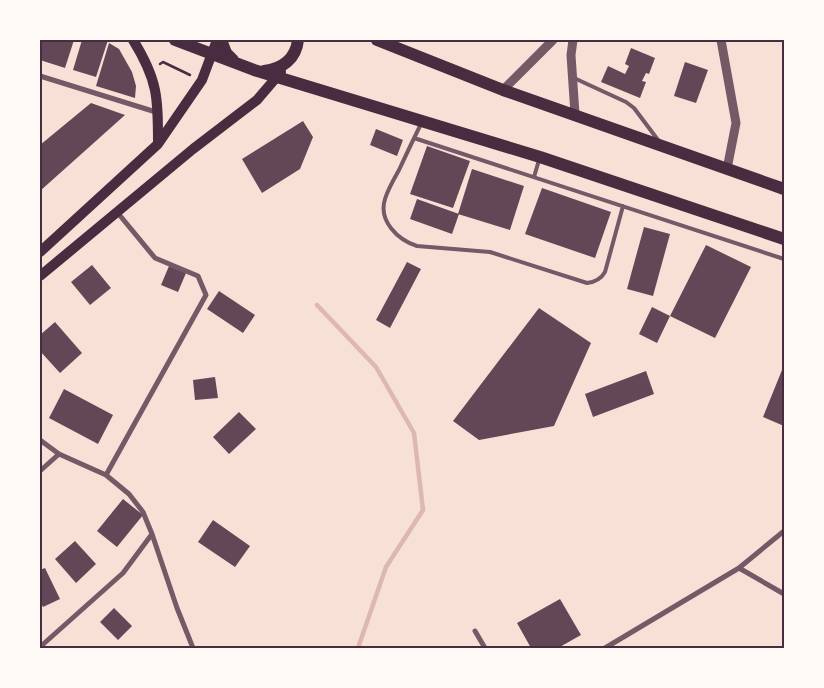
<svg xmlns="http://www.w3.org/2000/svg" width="824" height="688" font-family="Mulish,sans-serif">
<rect width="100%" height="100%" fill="#f7e1d7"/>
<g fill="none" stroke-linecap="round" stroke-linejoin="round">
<path stroke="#dcb8b0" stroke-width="4.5" d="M317 305 376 367 414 433 423 510 386 567 358 648"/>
</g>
<path fill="#644757" d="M40 40H74L65 68 40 60Z
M82 40H108L96 77 73 70Z
M109 43 119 49 132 72 136 86 135 98 96 86Z
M631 48 655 58 649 74 646 73 642 81 646 82 640 98 601 82 608 66 625 74 629 66 625 64Z
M685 62 708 70 696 103 674 96Z
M91 103 125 115 40 191V145Z
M303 121 313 137 300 169 262 193 242 159Z
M376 129 403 140 397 156 370 145Z
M427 146 470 161 453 208 410 194Z
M472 169 524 186 510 230 458 214Z
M542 188 611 212 595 258 525 234Z
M417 199 459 214 452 234 410 219Z
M644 227 670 234 653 296 627 289Z
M706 245 751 267 715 338 670 316 657 343 639 334 652 307 670 316Z
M407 262 421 269 390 328 376 320Z
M92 265 111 288 90 305 71 282Z
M169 266 186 273 178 292 161 285Z
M219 291 255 315 243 333 207 309Z
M539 308 591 343 554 426 479 440 453 421Z
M55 322 82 353 60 373 40 351V335Z
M784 365V426L763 417Z
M646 371 654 394 593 417 585 394Z
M215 377 218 398 195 400 193 380Z
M64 389 113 415 98 444 49 418Z
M239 412 256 429 229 454 213 437Z
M123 499 143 515 117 547 97 531Z
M213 520 250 546 235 567 198 542Z
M75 541 96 564 76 583 55 559Z
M45 568 60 599 43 607 40 601V570Z
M560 599 581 635 558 648H531L517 623Z
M114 608 132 626 118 640 100 622Z"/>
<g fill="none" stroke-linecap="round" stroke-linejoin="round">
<path stroke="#4a2c40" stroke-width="2.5" d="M160 64 163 62 190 75"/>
<path stroke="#755966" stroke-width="4" d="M574 78 626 102 634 108 658 140
M421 124C413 140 406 155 399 170 394 179 388 189 385 199 378 221 398 240 417 246L490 252 587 283C596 282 601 279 605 272L623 206
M414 138 784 259
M534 177 539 160"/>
<path stroke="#755966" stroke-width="5" d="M40 76 159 113
M40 440 59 454 106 475 129 494 143 512 152 534 123 573 40 647
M40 471 59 454
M106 475 206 295 198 276 155 258 117 212
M152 534 177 608 193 648
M739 568 784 594
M475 631 485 648
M605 648 739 568 784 531"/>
<path stroke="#755966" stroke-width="9" d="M573 40 571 55 575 114
M721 40 736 123 727 169
M503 90 553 40"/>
<path stroke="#4a2c40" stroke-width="10" d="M133 40C158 80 158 98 158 143
M40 252 158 144 202 80 217 40
M40 276 193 149 257 100 281 72"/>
<path stroke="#4a2c40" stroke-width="12" d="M175 40 254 70 540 157 784 239
M221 40 226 53 233 60
M377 40 503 90 784 189
M264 71C282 69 296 59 298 40"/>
</g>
<rect width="824" height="688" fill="none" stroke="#fffaf5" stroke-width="82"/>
<rect x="41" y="41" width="742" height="606" fill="none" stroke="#4a2c40" stroke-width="2"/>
</svg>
